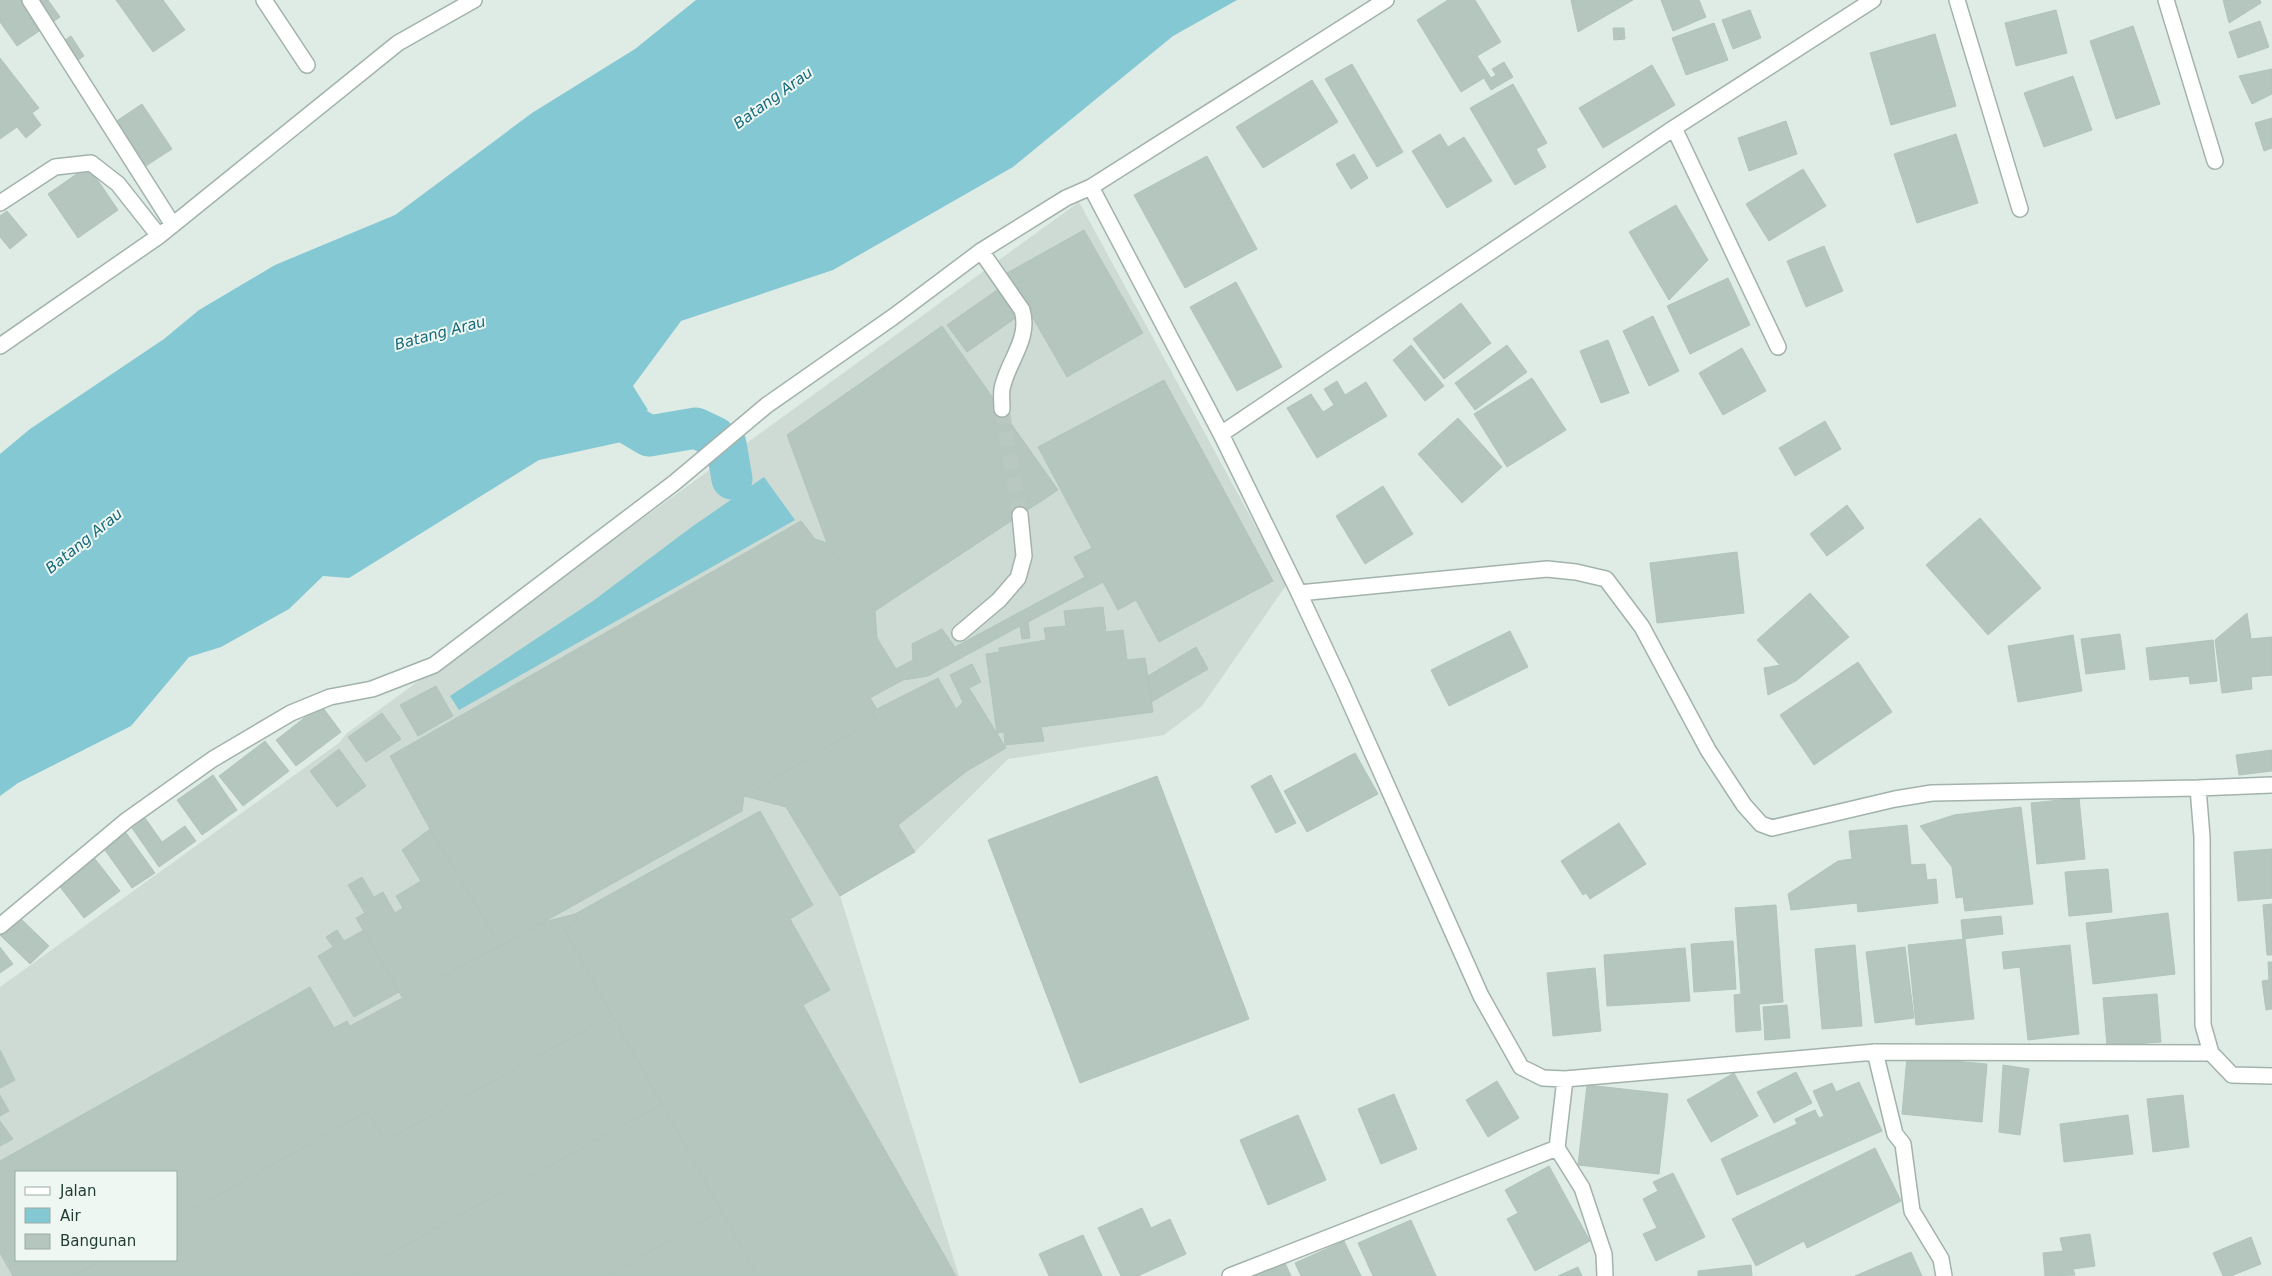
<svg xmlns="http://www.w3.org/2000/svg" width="2272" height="1276" font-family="'DejaVu Sans',sans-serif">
<rect width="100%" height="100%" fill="#dfebe5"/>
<path fill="#cddbd4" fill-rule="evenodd" d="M1079 202 1287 584 1202 706 1164 735 1008 759 915 852 840 896 959 1276H0V987L339 743 347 733ZM16 1172H176V1260H16Z"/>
<path fill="#83c8d3" d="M696 0H1237L1173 36 1013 167 833 270 681 321 633 386 648 410 622 418 649 436 539 460 349 578 323 576 289 609 221 647 189 657 131 726 18 783 0 796V454L30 429 164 339 199 310 275 265 395 215 532 113 635 49Z
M764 477 795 520 459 710 450 696 593 601 693 526Z"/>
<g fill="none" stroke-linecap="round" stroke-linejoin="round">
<path stroke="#83c8d3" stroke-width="41" d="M600 407 649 436 696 428 715 437
M726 444 732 479"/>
</g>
<path fill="#b4c6be" stroke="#b1c5bc" d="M0 0H48L60 17 17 46 0 22Z
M116 0H163L185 30 153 52Z
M1448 0H1475L1501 42 1477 56 1491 78 1496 75 1492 69 1504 62 1513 77 1491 90 1484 78 1461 92 1417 20Z
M1571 0H1633L1578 32Z
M1661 0H1699L1706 17 1673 31Z
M2223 0H2260L2261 3 2229 23Z
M1750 10 1761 38 1733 49 1722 20Z
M2056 10 2067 53 2016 66 2005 23Z
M2260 21 2269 47 2238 58 2229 32Z
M1714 23 1728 60 1686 75 1672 38Z
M2133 26 2160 104 2116 119 2090 41Z
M1613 28H1624L1625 39 1614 40Z
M1935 34 1956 106 1891 125 1870 53Z
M71 36 84 56 65 69 52 49Z
M0 58 39 108 32 113 41 125 26 138 17 127 0 139Z
M1352 64 1403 152 1377 167 1325 79Z
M1652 65 1675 105 1603 148 1579 108Z
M2272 69V94L2252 104 2239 76Z
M2073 76 2092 130 2044 147 2024 93Z
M1312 80 1338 122 1263 168 1236 127Z
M1513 84 1547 143 1536 149 1546 167 1515 185 1470 108Z
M142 104 172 149 138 171 109 126Z
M2272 118V148L2264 151 2255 123Z
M1786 121 1797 154 1749 171 1738 138Z
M1440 134 1448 147 1464 137 1492 181 1447 208 1412 151Z
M1956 134 1978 203 1917 223 1894 154Z
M1354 154 1368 178 1351 189 1336 164Z
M1207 156 1257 249 1185 288 1134 195Z
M88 166 118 210 78 238 48 194Z
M1803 169 1826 206 1769 241 1746 204Z
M1676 205 1708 260 1669 300 1629 232Z
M7 211 27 235 10 249 0 237V216Z
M1084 230 1143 333 1067 377 1007 273Z
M1824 246 1843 291 1806 307 1787 261Z
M1728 278 1750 325 1690 354 1667 306Z
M1236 282 1282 367 1237 391 1190 307Z
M997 290 1017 317 967 352 947 325Z
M1461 303 1491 343 1444 379 1413 339Z
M1653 316 1679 371 1649 386 1623 331Z
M942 326 1058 490 875 611 827 543 787 435Z
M1608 340 1629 393 1601 403 1580 351Z
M1411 345 1444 386 1425 401 1393 360Z
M1507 345 1527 372 1475 410 1455 383Z
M1742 348 1766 391 1723 415 1699 373Z
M1532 378 1566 430 1507 467 1474 414Z
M1164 380 1273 581 1159 642 1136 600 1118 610 1103 582 1028 622 1030 638 1022 639 1020 626 928 676 903 680 870 698 877 709 872 712 876 719 744 796 742 811 501 946 430 829 390 756 801 521 815 539 827 543 875 611 877 638 896 669 913 660 912 644 942 629 955 647 1085 577 1074 557 1092 548 1038 447Z
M1337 381 1345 395 1366 382 1387 416 1317 458 1287 408 1311 394 1323 412 1334 405 1324 389Z
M1458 418 1502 467 1462 503 1418 454Z
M1825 421 1841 449 1795 476 1779 448Z
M1383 486 1413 534 1365 564 1336 516Z
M1847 505 1864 528 1827 556 1810 534Z
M1980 518 2041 588 1988 635 1926 565Z
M1737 552 1744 613 1657 623 1650 563Z
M1810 593 1849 637 1796 681 1768 695 1764 668 1780 665 1757 640Z
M1103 607 1106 632 1123 630 1127 660 1145 658 1153 712 1041 727 1044 741 1005 745 1004 732 997 733 986 654 999 652V648L1046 640 1044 628 1066 626 1064 611Z
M2247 613 2251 639 2272 637V675L2251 677 2252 689 2222 693 2215 640Z
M1510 631 1528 667 1449 706 1431 670Z
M2120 634 2125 669 2086 674 2081 639Z
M2073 635 2082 691 2018 702 2008 646Z
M2213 640 2217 681 2190 684 2189 676 2150 680 2146 648Z
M1196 647 1208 669 1151 702 1148 676Z
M1858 662 1892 712 1814 765 1780 715Z
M972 664 981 682 969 688 1006 748 967 771 898 825 915 852 840 896 786 807 744 796 876 719 872 712 877 709 938 678 956 709 963 702 950 675Z
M436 686 453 716 418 736 400 705Z
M321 705 341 732 296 766 276 740Z
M382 713 401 739 366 762 348 737Z
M265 741 289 771 243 806 219 776Z
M339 749 366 786 337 807 310 771Z
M2272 750V771L2239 775 2236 755Z
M1355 753 1378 794 1307 832 1284 791Z
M213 775 237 810 202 835 177 800Z
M1271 775 1296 823 1276 833 1251 786Z
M1157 776 1249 1019 1080 1083 988 840Z
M2079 798 2085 859 2037 864 2031 803Z
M2021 807 2033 904 1965 911 1963 897 1956 898 1952 867 1920 826 1954 815Z
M760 811 813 905 790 919 830 990 803 1005 956 1276H758L564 929 579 921 575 914Z
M145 818 162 842 185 826 196 841 159 867 132 828Z
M1619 823 1646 864 1590 899 1586 893 1583 895 1561 861Z
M1907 825 1911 865 1925 864 1927 880 1936 879 1938 903 1858 912 1857 903 1791 910 1788 894 1838 861 1852 859 1849 831Z
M430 829 501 946 402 997 356 918 365 913 348 885 362 877 374 897 383 892 395 913 403 908 396 896 421 881 402 850Z
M124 830 155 873 132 888 102 846Z
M2272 849V898L2238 901 2234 852Z
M92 855 120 891 84 918 57 883Z
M2108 869 2112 912 2069 916 2065 872Z
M2272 904V955H2267L2263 905Z
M1776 905 1783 1002 1759 1004 1761 1030 1736 1032 1734 995 1741 994 1735 908Z
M2168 913 2175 974 2093 984 2086 923Z
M575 914 579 921 564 929 612 1015 385 1141 368 1111 176 1219V1172H16V1260H102L73 1276H13L0 1253V1161L310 987 334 1028 347 1021 350 1026 544 922Z
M17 915 49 946 30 964 0 935V932Z
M2001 916 2003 934 1963 939 1961 920Z
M337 930 344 941 364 930 399 992 354 1017 318 956 333 947 326 937Z
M1965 939 1974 1019 1916 1025 1908 945Z
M1733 941 1736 989 1694 992 1691 944Z
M1855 945 1862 1026 1822 1029 1815 949Z
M2070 945 2079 1034 2028 1040 2020 967 2004 969 2002 952Z
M0 947 13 964 0 973Z
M1905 947 1914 1018 1875 1023 1866 952Z
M1685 948 1690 1001 1607 1006 1604 955Z
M2268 962H2272V1009L2266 1010 2262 981 2269 980Z
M1595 968 1601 1031 1553 1036 1547 973Z
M2157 994 2161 1042 2107 1046 2103 998Z
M1787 1005 1790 1038 1765 1040 1763 1007Z
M612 1015 662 1104 350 1276H73L102 1260H176V1219L368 1111 385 1141Z
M0 1050 15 1080 0 1088Z
M1907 1057 1987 1064 1982 1122 1902 1114Z
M2003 1065 2029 1069 2020 1135 1999 1132Z
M1796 1072 1812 1103 1774 1123 1757 1092Z
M1734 1073 1758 1116 1711 1142 1687 1100Z
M1497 1081 1519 1118 1488 1137 1466 1100Z
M1859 1082 1882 1131 1737 1195 1721 1159 1797 1124 1795 1119 1815 1110 1819 1118 1824 1116 1813 1091 1832 1083 1836 1092Z
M1587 1085 1668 1094 1659 1174 1578 1165Z
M1394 1094 1417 1149 1381 1164 1358 1109Z
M0 1095 9 1111 0 1116Z
M2183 1095 2189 1147 2153 1152 2147 1099Z
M662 1104 721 1211 607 1276H350Z
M1298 1115 1326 1180 1268 1205 1240 1140Z
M2128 1115 2133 1154 2064 1162 2060 1124Z
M0 1121 13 1139 0 1146Z
M1875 1148 1901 1201 1807 1248 1804 1241 1756 1266 1732 1219Z
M1549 1166 1590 1241 1535 1271 1507 1219 1518 1213 1505 1190Z
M1673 1173 1705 1237 1656 1261 1643 1234 1657 1228 1643 1199 1658 1191 1653 1182Z
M1142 1208 1151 1228 1170 1219 1186 1254 1138 1276H1121L1098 1228Z
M721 1211 758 1276H607Z
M1411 1220 1436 1276H1373L1358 1243Z
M2090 1234 2095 1266 2073 1269 2075 1275 2045 1276 2043 1253 2063 1251 2060 1238Z
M1083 1235 1102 1276H1049L1039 1254Z
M2251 1237 2261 1264 2231 1276H2223L2213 1253Z
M1344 1241 1361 1276H1301L1295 1263Z
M1911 1252 1922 1276H1855Z
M1285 1263 1291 1276H1255Z
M1751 1265 1752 1276H1698V1271Z
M1578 1267 1582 1276H1558Z"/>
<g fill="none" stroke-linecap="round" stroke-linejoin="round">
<path stroke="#b9c8c1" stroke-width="15" stroke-dasharray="15 8" stroke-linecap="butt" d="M1002 409 1020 515"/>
<defs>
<path id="minor" d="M30 0 173 225
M264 0 307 65
M1957 0 2020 209
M2166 0 2215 161
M1674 128 1778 347
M1091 187 1221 434 1674 128 1873 0
M0 203 55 167 91 163 118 184 159 236
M981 251 1022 310C1031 339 1007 362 1002 389 1001 395 1002 402 1002 409
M0 346 159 236 398 43 474 0
M1221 434 1299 593 1547 569 1576 572 1606 579 1642 627 1708 750 1744 805 1761 824 1772 828 1895 799 1932 793 2198 788 2202 837 2203 1025 2211 1053 2232 1075 2272 1076
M1299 593 1343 687 1481 996 1521 1067 1543 1078 1565 1079 1875 1052 2211 1053
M960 633 999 600 1018 578 1024 556 1020 515
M2198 788 2272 785
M0 926 127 820 213 759 291 713 330 697 372 689 434 665 674 483 767 405 893 317 981 251 1066 198 1091 187 1386 0
M1875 1052 1895 1134 1903 1144 1912 1211 1941 1259 1944 1276
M1557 1148 1582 1188 1604 1254 1605 1276
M1230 1276 1557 1148 1565 1079"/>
</defs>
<use href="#minor" stroke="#a2b3ac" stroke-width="18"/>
<use href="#minor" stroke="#fff" stroke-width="15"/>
</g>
<g text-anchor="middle" stroke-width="4" stroke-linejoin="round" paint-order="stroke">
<g font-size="15" font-style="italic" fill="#176a7a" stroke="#eff7f3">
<text transform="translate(773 98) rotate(-36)" y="5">Batang Arau</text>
<text transform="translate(440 333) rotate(-15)" y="5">Batang Arau</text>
<text transform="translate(84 541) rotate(-39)" y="5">Batang Arau</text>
</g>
</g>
<rect x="15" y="1171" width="162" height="90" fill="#eff7f3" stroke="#9caca6"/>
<rect x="25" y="1187" width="25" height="8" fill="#ffffff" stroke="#9caca6"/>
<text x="60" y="1196" font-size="15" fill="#1f3b33">Jalan</text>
<rect x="25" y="1208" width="25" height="15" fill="#83c8d3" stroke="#9caca6"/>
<text x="60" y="1221" font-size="15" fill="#1f3b33">Air</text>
<rect x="25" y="1234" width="25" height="15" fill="#b4c6be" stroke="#9caca6"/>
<text x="60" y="1246" font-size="15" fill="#1f3b33">Bangunan</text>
</svg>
